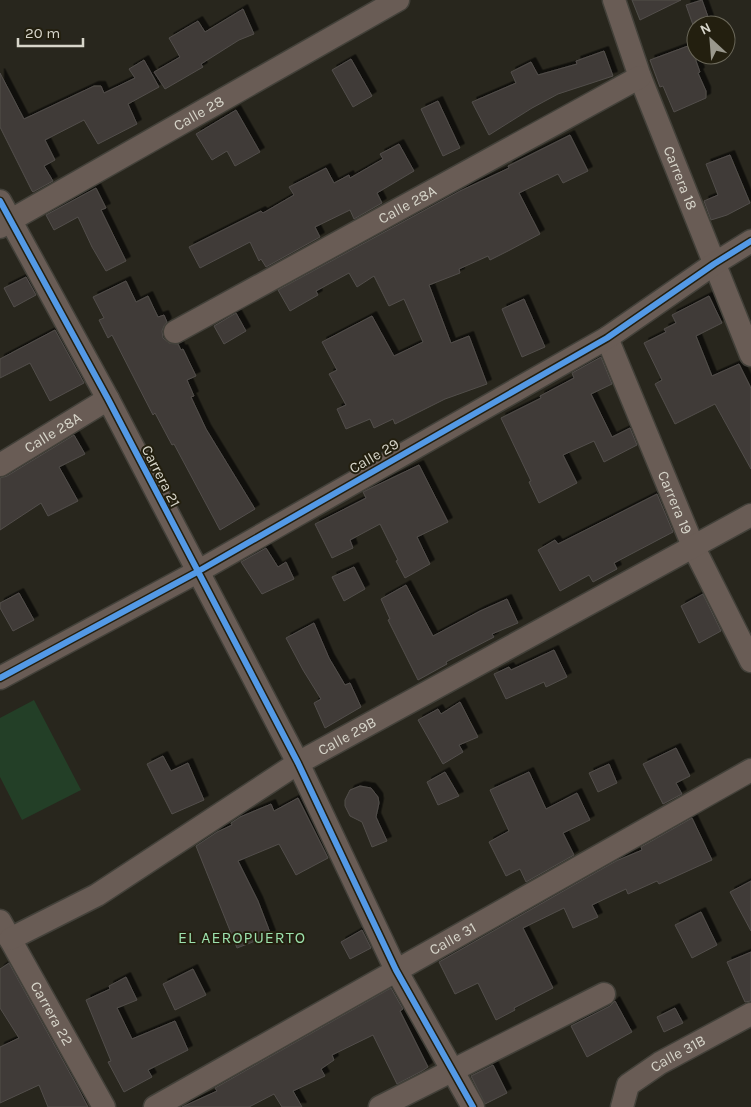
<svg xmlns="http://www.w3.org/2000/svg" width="751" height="1107" font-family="Karla,sans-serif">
<defs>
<filter id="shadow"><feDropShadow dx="4.5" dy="-4.5" stdDeviation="0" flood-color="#0009"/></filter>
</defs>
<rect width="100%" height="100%" fill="#28261d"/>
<path fill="#233f27" d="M34 700 81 790 22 820 0 777V718Z"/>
<path fill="#403b38" stroke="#524e4b" filter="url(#shadow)" d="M632 0H681L640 20Z
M702 0 711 25H693L686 5Z
M243 9 254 34 239 40 201 64 203 67 165 89 154 72 180 57 169 38 198 21 205 32Z
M696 43V61L700 72 698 73 706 91V98L674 112 663 86 660 87 650 60Z
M604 51 613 76 558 94 532 108 489 135 472 102 516 83 511 72 531 62 538 75 577 64 576 61Z
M351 59 372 96 353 107 332 70Z
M144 60 159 87 128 104 137 124 98 144 84 120 45 140 55 160 44 166 53 181 33 192 32 191 0 127V73L24 119 94 86H101L104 93 135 78 129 69Z
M438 101 460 148 443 156 421 109Z
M236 110 260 152 235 166 227 151 212 160 196 134Z
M570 135 588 171 563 183 558 174 519 193 540 234 508 251 490 260 488 256 459 269 460 273 429 285 451 343 469 336 487 384 445 399 395 424 393 419 374 428 370 419 346 429 337 409 346 405 329 374 337 370 322 342 372 316 394 356 423 342 404 299 389 306 374 276 357 287 349 273 316 291 318 295 290 311 278 290 460 191 509 168 508 166Z
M399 144 414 171 377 193 382 203 354 219 350 210 315 227 320 237 266 267 261 259 259 261 250 242 200 268 189 247 261 211 263 213 294 195 289 187 326 168 334 183 349 175 350 178 383 159 380 154Z
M730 155 750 203 727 215 711 220 704 201 718 195 706 164Z
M96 188 106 208 101 210 126 261 106 271 92 247 78 217 54 230 46 215Z
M26 277 36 295 14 307 4 288Z
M126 281 136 302 148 296 158 317 164 315 167 322 164 326 162 331 163 338 169 343 178 344 181 350 183 349 196 376 187 380 194 396 191 397 206 429 255 509 220 530 174 444 172 445 155 413 153 415 112 335 108 338 99 320 104 318 93 297Z
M709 296 722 323 696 336 712 376 739 364 750 386 751 389V469L715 404 675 424 655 384 662 380 644 343 666 332 664 329 676 323 672 315Z
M524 299 545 347 522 357 502 309Z
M236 313 246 331 224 344 214 326Z
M55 330 84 383 50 401 30 363 0 378V359Z
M601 357 612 384 591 394 612 437 630 428 637 445 604 462 594 441 563 455 577 483 539 503 529 482 531 481 501 418 541 398 540 396 574 378 572 373Z
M74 435 85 454 59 467 78 501 48 516 41 503 0 530V478L7 476Z
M419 465 448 522 417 537 430 564 405 578 396 561 398 560 380 524 350 540 353 548 332 558 315 524 366 498 363 492 369 489Z
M657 494 673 532 614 563 617 569 593 582 589 575 560 591 538 550 555 540 558 544Z
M266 548 278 567 286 562 294 579 262 594 241 562Z
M354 567 365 589 344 601 332 577Z
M406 585 433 636 480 611 507 599 518 623 492 634 494 637 446 662 447 664 418 680 388 620 390 619 381 599Z
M19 593 34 620 13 631 0 608V603Z
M703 594 721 631 699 643 681 606Z
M314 623 329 658 345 685 350 683 361 707 325 728 314 703 321 699 303 670 286 638Z
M554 650 567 677 546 687 544 682 506 699 494 674 509 667 511 670Z
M460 702 478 737 459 745 463 752 443 764 418 720 438 709 441 714Z
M676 748 690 776 676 783 682 794 663 804 643 764Z
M163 756 171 771 188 763 204 800 172 814 147 764Z
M609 764 617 783 598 792 589 773Z
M445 772 459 796 438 805 427 782Z
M529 772 546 809 577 793 590 820 563 833 574 855 526 882 520 869 506 876 489 842 509 831 490 790Z
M360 786 371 788 378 797 379 803 376 817 387 841 372 847 362 822 350 816 345 806V800L350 790Z
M298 798 328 858 296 875 279 844 238 861 258 901 271 935 237 948 196 846 217 832 232 825 231 823 240 817 271 804 274 811Z
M692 818 712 860 659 884 657 881 628 894 626 889 592 905 598 917 573 928 564 908 523 928 553 988 514 1008 515 1010 496 1020 478 983 455 994 439 962 616 861 642 850 641 847Z
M751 881V931L730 892Z
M701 912 717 945 692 958 675 925Z
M362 930 371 948 350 959 341 942Z
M751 952V1001L745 1002 727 962Z
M9 963 77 1086 88 1107H48L39 1085 0 1103V1047L19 1038 0 1008V969Z
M193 969 206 995 175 1010 163 984Z
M126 977 137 1000 117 1008 132 1039 175 1021 188 1050 148 1070 152 1077 124 1092 108 1062 111 1061 86 1000 110 989 109 986Z
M391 988 403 1009 400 1011 428 1067 422 1071 397 1084 373 1035 332 1055 334 1060 321 1069 325 1076 293 1091 302 1107H282L274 1094 249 1107H182L217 1091 215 1088Z
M615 1001 632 1032 587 1057 571 1026 610 1006Z
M675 1008 683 1023 664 1032 657 1017Z
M493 1065 507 1093 485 1104 471 1076Z"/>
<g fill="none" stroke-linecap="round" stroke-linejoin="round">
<defs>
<g id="minor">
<path id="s1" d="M614 0 640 77 751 355"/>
<path d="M0 201 108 399 298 763 396 970 473 1107"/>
<path id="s2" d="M0 227 11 220 398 0"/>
<path id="s3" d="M175 332 640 77"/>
<path id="s4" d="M607 338 693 546 751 661"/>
<path id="s5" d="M0 465 108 399"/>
<path d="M0 678 197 572 607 338 714 264 751 241"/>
<path id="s6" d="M0 921 104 1107"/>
<path id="s7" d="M10 939 97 895 298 763 751 515"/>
<path id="s8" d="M155 1107 751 770"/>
<path d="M380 1107 604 994"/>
<path id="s9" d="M622 1107 628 1085 660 1063 751 1014"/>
</g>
</defs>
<use href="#minor" stroke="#43413a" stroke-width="25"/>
<use href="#minor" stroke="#695c55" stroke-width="22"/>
<defs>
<path id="cycleway" d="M0 201 108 399 298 763 396 970 473 1107
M0 678 197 572 607 338 714 264 751 241"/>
</defs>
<use href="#cycleway" stroke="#231f0f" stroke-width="9"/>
<use href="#cycleway" stroke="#5399e6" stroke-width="6"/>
</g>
<g text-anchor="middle" stroke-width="4" stroke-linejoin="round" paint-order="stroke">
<g font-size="15" fill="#d7d5ca" stroke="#231f0f">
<text dy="5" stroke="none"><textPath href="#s2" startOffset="229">Calle 28</textPath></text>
<text dy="5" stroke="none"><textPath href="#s1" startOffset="190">Carrera 18</textPath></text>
<text dy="5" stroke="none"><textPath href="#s3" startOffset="265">Calle 28A</textPath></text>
<text dy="5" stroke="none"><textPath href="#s5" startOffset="62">Calle 28A</textPath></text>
<text transform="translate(374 456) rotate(-30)" y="5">Calle 29</text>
<text transform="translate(161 476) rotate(63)" y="5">Carrera 21</text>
<text dy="5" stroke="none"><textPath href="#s4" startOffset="178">Carrera 19</textPath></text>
<text dy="5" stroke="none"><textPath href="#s7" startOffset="394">Calle 29B</textPath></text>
<text dy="5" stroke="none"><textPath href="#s8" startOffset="342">Calle 31</textPath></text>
<text dy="5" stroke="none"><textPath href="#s6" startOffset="106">Carrera 22</textPath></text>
<text dy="5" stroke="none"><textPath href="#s9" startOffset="82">Calle 31B</textPath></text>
</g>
<g font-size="16" letter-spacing="1" fill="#9ce1ad" stroke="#231f0f">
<text x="242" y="943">EL AEROPUERTO</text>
</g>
</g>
<g transform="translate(711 40) rotate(334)"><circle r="24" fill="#231f0f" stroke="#6b685a"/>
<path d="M0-4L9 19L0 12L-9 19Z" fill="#9a988d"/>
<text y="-8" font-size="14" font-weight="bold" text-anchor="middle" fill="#d7d5ca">N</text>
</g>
<path d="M18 38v8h65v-8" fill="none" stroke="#d7d5ca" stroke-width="2.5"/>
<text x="25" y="38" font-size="15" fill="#d7d5ca" stroke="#231f0f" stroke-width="4" paint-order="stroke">20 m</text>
</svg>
